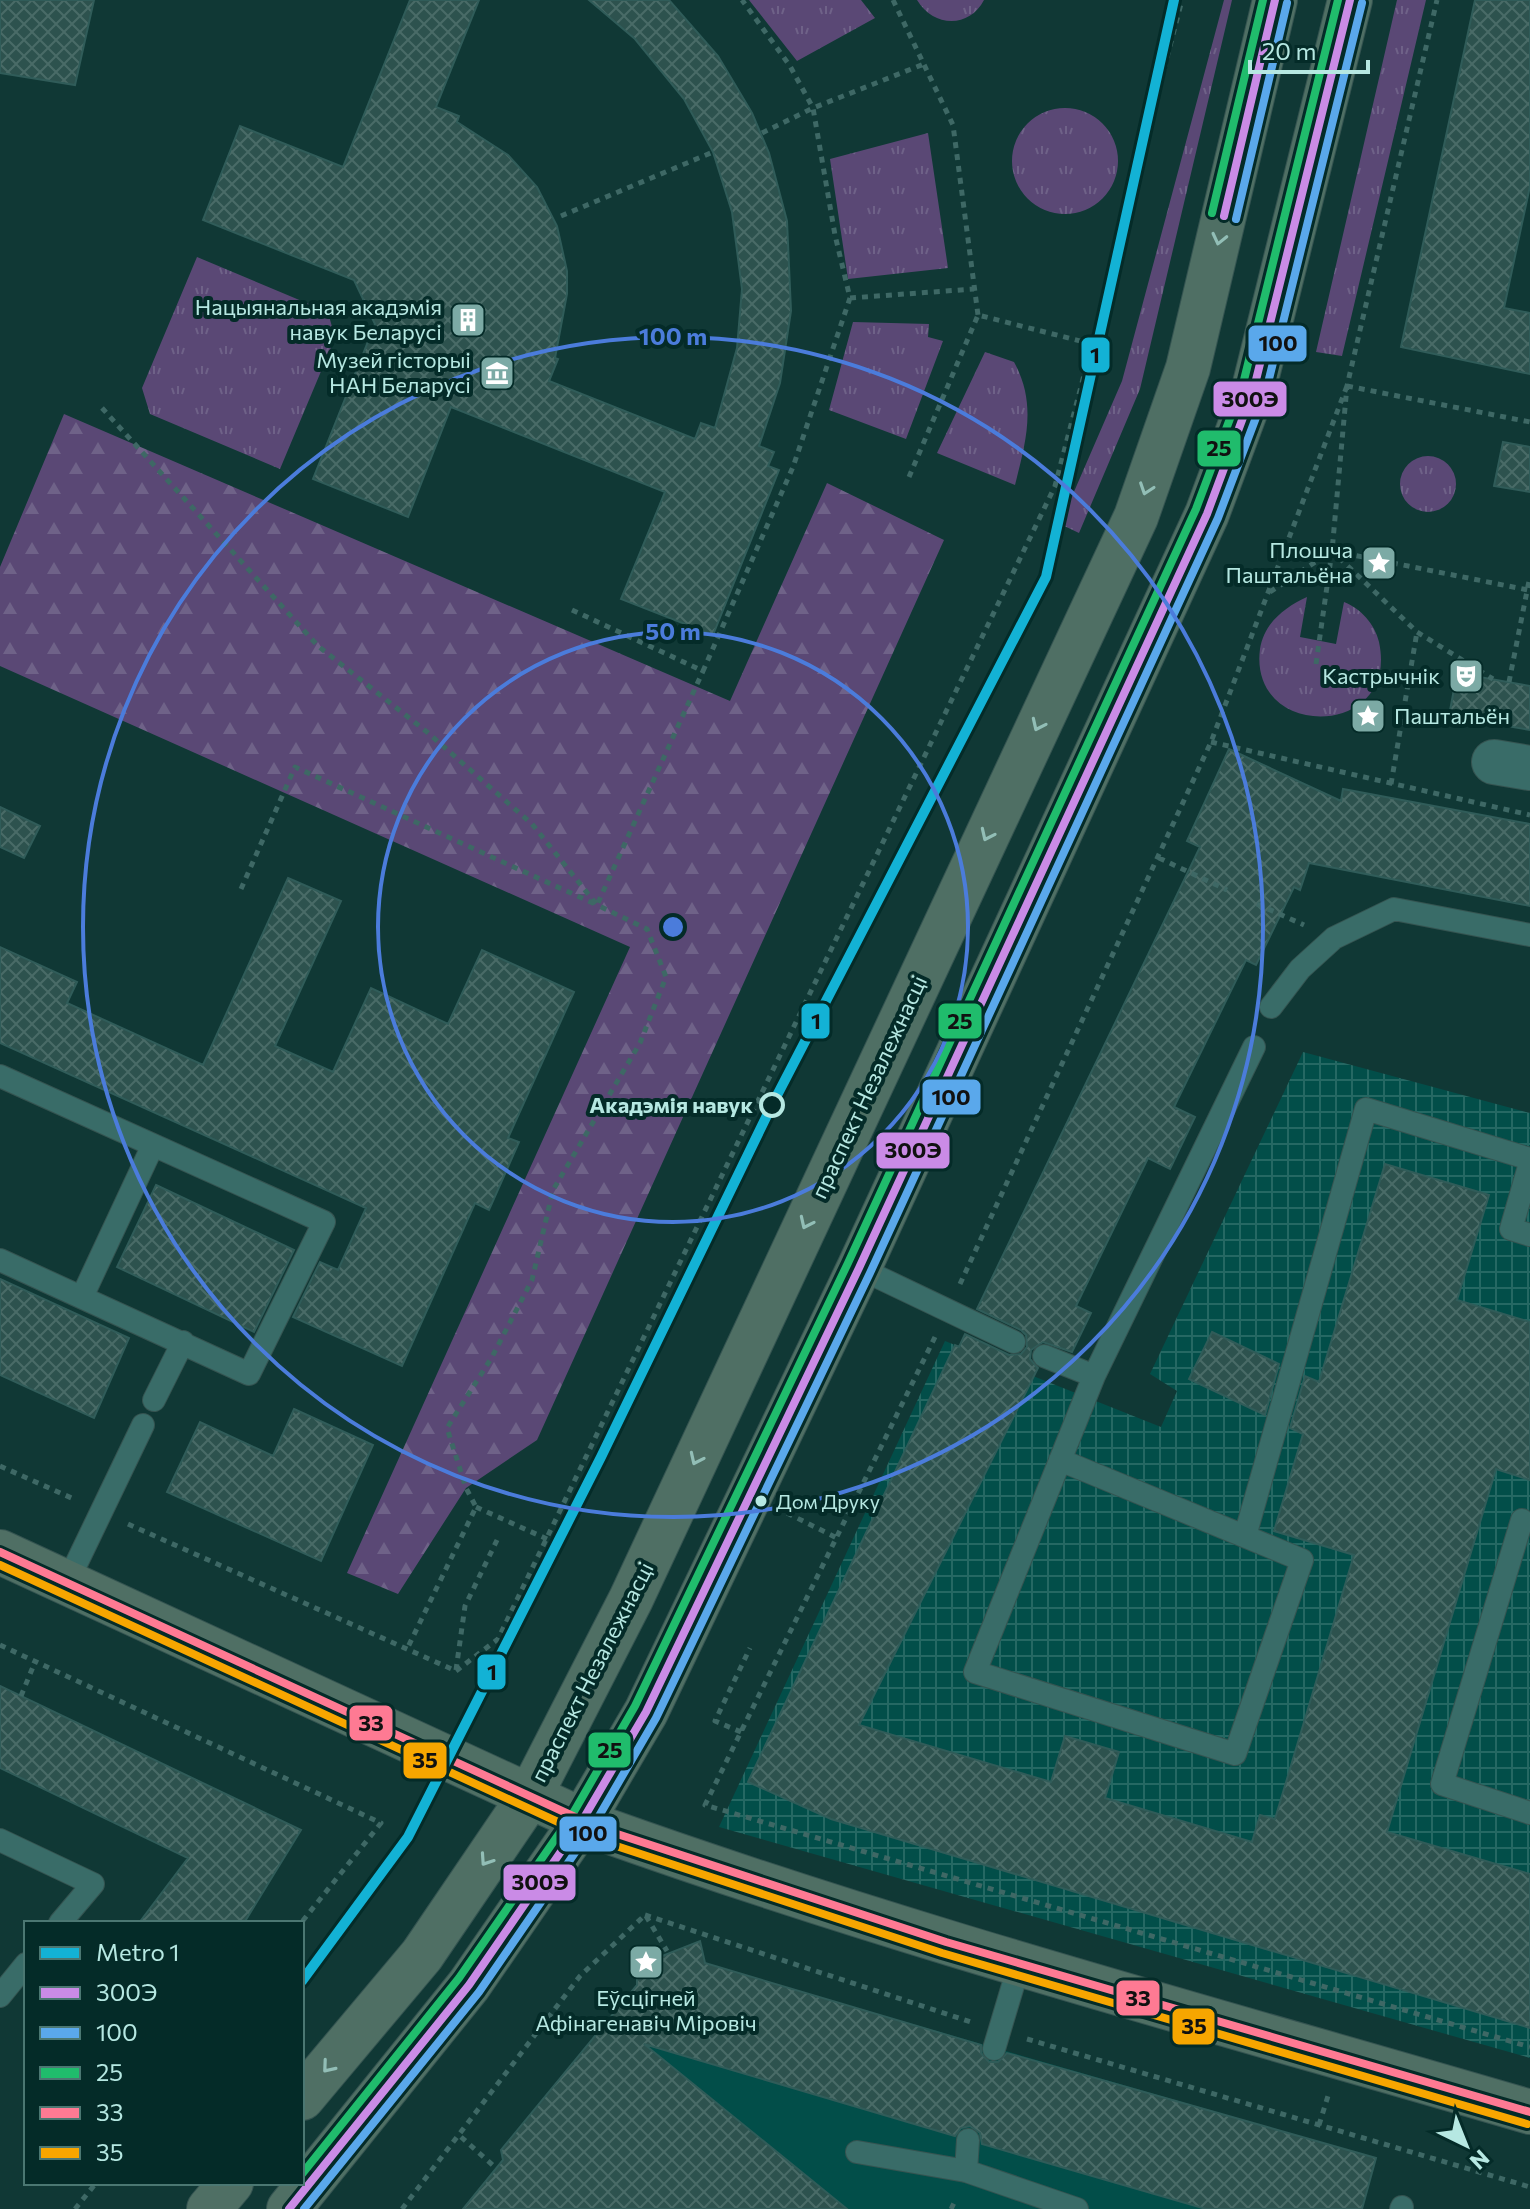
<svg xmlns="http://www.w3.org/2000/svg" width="1530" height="2209" font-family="Commissioner,sans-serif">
<defs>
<pattern id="industrial-grid" width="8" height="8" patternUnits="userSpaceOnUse" patternTransform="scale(2)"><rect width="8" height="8" fill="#024e49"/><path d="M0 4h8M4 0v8" fill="none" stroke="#256863"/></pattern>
<pattern id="grass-tufts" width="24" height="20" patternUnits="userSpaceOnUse" patternTransform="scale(2)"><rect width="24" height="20" fill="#5a4875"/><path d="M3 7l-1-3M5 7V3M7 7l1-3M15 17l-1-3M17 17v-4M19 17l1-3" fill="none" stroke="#6f6288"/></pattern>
<pattern id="forest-firs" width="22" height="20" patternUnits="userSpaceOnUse" patternTransform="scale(2)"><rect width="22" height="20" fill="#5a4875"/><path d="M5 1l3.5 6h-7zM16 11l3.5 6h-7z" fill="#6f6288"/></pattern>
<pattern id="building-cross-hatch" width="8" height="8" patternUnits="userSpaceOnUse" patternTransform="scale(2)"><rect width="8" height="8" fill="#2d524e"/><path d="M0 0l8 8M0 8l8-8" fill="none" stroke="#496b67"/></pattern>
</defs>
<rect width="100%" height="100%" fill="#103835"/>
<path fill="#024e49" d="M700 1941 705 1964 1376 2158 1362 2209H560L503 2161 501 2150 637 1986V1965Z"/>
<path fill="url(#industrial-grid)" d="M1303 1052 1530 1113V2058L719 1827 945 1341 1161 1427 1177 1391 1150 1374Z"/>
<path fill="url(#grass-tufts)" d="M749 0H861L875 18 797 61Z
M917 0H984C969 29 933 27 917 0Z
M1224 0H1232L1140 389 1079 533 1060 524 1122 381Z
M1397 0H1426L1342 356 1316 352Z
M1012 161a53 53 0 1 1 106 0a53 53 0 1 1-106 0Z
M928 133 948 268 848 279 830 159Z
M197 257 328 312 335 338 280 469 150 414 142 388Z
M853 322 929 324 928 337 943 341 906 439 829 410Z
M985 352 1014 362C1037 404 1026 441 1015 485L937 453Z
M1400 484a28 28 0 1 1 56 0a28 28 0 1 1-56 0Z
M1307 597 1300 637 1336 644 1344 602C1360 608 1375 624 1379 642 1400 739 1248 741 1260 649 1264 623 1285 607 1307 597Z"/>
<path fill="url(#forest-firs)" d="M64 414 730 701 827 483 944 540 537 1440 466 1488 398 1594 347 1573 630 947 0 666V567Z"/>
<path fill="url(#building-cross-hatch)" stroke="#305c59" stroke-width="2" d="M0 0H94L75 85 0 73Z
M410 0H479L436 107 459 116 457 122 508 155 537 187 557 226 567 271V294L555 358 558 359 549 381 695 439 701 423 715 428 737 348 742 289 732 212 713 152 684 99 635 39 589 0H669L718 56 752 113 769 153 787 221 791 311 780 383 759 446 774 452 768 466 779 470 713 635 621 599 665 492 451 407 408 517 313 479 375 324 354 280 203 220 240 126 343 167Z
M1475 0H1530V186L1504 308 1530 313V374L1401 347Z
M1503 442 1530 447V492L1494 486Z
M1457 673 1530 686V730L1449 716Z
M1229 749 1341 801 1343 789 1530 824V906L1309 863 1300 890 1294 887 1256 965 1246 960 1174 1107 1195 1117 1170 1169 1148 1158 1076 1306 1091 1313 1072 1352 1043 1342 1031 1350 1030 1359 1038 1368 859 1725 1051 1782 1065 1736 1119 1752 1105 1798 1252 1842 1260 1815 1275 1819 1354 1555 1274 1531 1303 1434 1290 1428 1305 1376 1319 1382 1385 1164 1489 1195 1457 1300 1530 1322V1480L1496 1469 1387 1832 1530 1874V2028L831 1819 748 1782 955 1345 959 1347 965 1334 1009 1355 1021 1354 1027 1347 1026 1335 1021 1330 977 1309 1200 847 1187 841Z
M0 807 40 826 24 858 0 847Z
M288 878 341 901 275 1046 333 1072 371 988 448 1024 482 950 574 992 508 1138 519 1142 489 1210 475 1203 402 1366 293 1317 320 1262 338 1270 366 1208 0 1043V947L77 982 67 1003 203 1065Z
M156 1185 294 1250 254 1332 117 1267Z
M0 1279 129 1338 94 1418 0 1375Z
M1212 1332 1279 1364 1265 1415 1189 1379Z
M294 1409 373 1445 321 1561 167 1492 200 1422 273 1456Z
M0 1686 301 1830 244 1923H139L188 1858 0 1768Z
M700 1941 705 1963 981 2045V2053L989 2062H998L1007 2053 1376 2158 1362 2209H1206L982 2144 980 2133 970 2126 961 2128 955 2136 644 2044 847 2209H463L503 2160 501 2150 637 1985V1966Z"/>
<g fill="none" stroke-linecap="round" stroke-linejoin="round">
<defs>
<path id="service" d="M1271 1007 1300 969 1334 938 1394 909 1530 935
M0 1076 324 1222 249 1374 0 1260
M1530 1163 1511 1229 1530 1235
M859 1268 1014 1342
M82 1297 153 1145
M1044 1356 1094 1376 1254 1047
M154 1400 183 1342
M1060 1460 1302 1560 1235 1754 975 1672 1094 1376
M1522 1520 1442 1784 1530 1813
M1245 1536 1366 1109 1530 1159
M67 1583 143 1425
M0 1840 93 1884 60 1923
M0 1996 26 1964
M994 2049 1020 1962
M857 2152 966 2171 1077 2209
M966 2171 968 2140
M1401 2209 1402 2207"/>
<path id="minor" d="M1494 762 1530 768"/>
<path id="primary" d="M0 1552 599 1828C904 1937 1219 2021 1530 2112
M302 2098 422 1955 530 1796 631 1599 1136 517 1188 368 1275 0
M209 2209 231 2183
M289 2209 469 1985 582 1821 646 1712 859 1268 1207 514 1254 388 1350 0"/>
</defs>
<use href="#service" stroke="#355451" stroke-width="24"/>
<use href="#minor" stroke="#355451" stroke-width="46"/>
<use href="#primary" stroke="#355451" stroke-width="46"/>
<path stroke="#3e6865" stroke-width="5" stroke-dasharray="6 6" stroke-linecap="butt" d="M893 0 953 125 978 315
M762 133 813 108 924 64
M561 216 713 152
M850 298 974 289
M1347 386 1530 422
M102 408 318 646 427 732 532 824 597 905 647 929 666 977 640 1043 553 1190 532 1280 492 1357 447 1428 466 1488 476 1507 407 1649
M909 477 978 315 1092 344
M1333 551 1528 590
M1270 592 1332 551 1417 632 1493 679
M572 610 703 671 793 467 850 298 835 235 813 108 790 66 742 0
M1316 664 1332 551 1347 386 1437 0
M1509 682 1530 576
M1211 742 1530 815
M1391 784 1417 632
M1159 858 1227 890
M241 889 295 767 597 905 703 671
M1257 904 1304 925
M960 1284 1211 742 1347 386
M935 1337 705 1805 1530 2047
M0 1466 76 1500
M476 1507 547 1539
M787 1513 837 1538
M128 1524 456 1671
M0 1645 381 1823 301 1923
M456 1670 465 1606 499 1536
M456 1671 498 1639 1055 486 1182 0
M21 1696 35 1662
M741 1732 715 1721 750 1648
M645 1915 971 2022
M646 1916 667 1951
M1027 2039 1530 2187
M1319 2125 1328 2096
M461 2137 496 2168
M75 2209 96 2183
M402 2209 580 1976 645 1915
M951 2209 956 2199"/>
<use href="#service" stroke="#396c68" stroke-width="22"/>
<use href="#minor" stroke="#396c68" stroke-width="44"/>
<use href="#primary" stroke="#4f6f64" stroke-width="44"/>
<defs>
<path id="bus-1" d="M1224 216 1275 0
M289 2209 469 1985 582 1821 646 1712 859 1268 1207 514 1254 388 1350 0"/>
<path id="bus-2" d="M1236 219 1287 3
M304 2209 479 1992 592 1828 656 1718 870 1273 1218 518 1266 391 1362 3"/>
<path id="bus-3" d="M1212 213 1263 0
M302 2174 459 1978 572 1815 635 1706 848 1263 1196 509 1243 384 1338 0"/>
<path id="bus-4" d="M0 1552 599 1828 946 1942 1530 2112"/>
<path id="bus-5" d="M0 1565 595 1839 942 1953 1527 2124"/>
</defs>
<use href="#bus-1" stroke="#042b28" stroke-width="14"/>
<use href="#bus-2" stroke="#042b28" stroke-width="14"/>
<use href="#bus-3" stroke="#042b28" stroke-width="14"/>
<use href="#bus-4" stroke="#042b28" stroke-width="14"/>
<use href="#bus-5" stroke="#042b28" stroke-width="14"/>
<use href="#bus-1" stroke="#ca8be6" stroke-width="8"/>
<use href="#bus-2" stroke="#5aa8eb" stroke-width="8"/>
<use href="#bus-3" stroke="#20bc6c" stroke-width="8"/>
<use href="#bus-4" stroke="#fe7a93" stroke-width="8"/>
<use href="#bus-5" stroke="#f7a600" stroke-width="8"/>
<defs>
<path id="metro-1" d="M302 1981 408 1837 601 1457 772 1105 1046 577 1174 0"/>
</defs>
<use href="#metro-1" stroke="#042b28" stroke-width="16"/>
<use href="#metro-1" stroke="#13b2d5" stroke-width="10"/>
</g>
<defs><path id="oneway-chevron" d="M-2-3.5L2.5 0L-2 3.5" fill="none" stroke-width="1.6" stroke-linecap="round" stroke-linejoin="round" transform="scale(2)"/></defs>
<g stroke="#92beb6">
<use href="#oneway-chevron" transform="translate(1219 239) rotate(103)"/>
<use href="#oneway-chevron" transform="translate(1146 489) rotate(109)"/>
<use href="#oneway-chevron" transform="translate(1038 725) rotate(115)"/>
<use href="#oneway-chevron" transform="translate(987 835) rotate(115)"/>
<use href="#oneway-chevron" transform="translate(806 1223) rotate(115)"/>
<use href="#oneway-chevron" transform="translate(696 1459) rotate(115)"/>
<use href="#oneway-chevron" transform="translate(486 1860) rotate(124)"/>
<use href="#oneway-chevron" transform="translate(328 2067) rotate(130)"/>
</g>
<g fill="none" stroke="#4b7cdb" stroke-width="4">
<circle cx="673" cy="927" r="295"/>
<circle cx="673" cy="927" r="590"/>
</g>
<defs>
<symbol id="building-square" viewBox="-11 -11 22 22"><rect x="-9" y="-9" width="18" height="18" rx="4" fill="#7caaa5" stroke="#042b28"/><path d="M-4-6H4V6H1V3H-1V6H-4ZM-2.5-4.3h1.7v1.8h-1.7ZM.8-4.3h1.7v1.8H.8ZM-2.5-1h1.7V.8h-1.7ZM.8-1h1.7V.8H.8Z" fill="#fff"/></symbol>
<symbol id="museum-square" viewBox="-11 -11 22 22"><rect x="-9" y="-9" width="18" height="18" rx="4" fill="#7caaa5" stroke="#042b28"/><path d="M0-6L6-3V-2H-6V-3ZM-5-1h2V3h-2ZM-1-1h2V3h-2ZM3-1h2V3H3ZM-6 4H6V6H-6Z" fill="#fff"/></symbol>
<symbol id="sight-square" viewBox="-11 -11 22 22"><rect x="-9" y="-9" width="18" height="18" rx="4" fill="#7caaa5" stroke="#042b28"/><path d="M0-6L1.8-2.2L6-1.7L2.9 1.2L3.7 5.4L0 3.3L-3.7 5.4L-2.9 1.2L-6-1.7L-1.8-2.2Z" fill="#fff"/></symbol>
<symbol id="theatre-square" viewBox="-11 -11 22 22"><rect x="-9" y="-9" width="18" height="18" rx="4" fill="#7caaa5" stroke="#042b28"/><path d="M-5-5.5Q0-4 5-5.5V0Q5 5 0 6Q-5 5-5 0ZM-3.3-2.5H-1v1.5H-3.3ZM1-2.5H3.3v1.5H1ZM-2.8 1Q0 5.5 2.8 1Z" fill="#fff"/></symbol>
</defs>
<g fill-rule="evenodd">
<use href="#building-square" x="448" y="300" width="40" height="40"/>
<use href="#museum-square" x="477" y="353" width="40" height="40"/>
<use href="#sight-square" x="1359" y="543" width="40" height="40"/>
<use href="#theatre-square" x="1446" y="656" width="40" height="40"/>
<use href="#sight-square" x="1348" y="696" width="40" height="40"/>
<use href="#sight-square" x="626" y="1942" width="40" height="40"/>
</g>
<circle fill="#042b28" stroke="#b6e8e2" stroke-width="4" cx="772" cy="1105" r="11"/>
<circle fill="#b6e8e2" stroke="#042b28" stroke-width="3" cx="761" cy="1501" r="7"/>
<g text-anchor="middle" stroke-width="8" stroke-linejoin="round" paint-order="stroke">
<g font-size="20" fill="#b6e8e2" stroke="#042b28" text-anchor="start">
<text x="776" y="1509">Дом Друку</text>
</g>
<g font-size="22" fill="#b6e8e2" stroke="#042b28" text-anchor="end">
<text x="442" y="315">Нацыянальная акадэмія<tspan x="442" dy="25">навук Беларусі</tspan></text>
<text x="471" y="368">Музей гісторыі<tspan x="471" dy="25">НАН Беларусі</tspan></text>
<text x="1353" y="558">Плошча<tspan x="1353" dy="25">Паштальёна</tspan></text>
<text x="1440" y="684">Кастрычнік</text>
<text x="1394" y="724" text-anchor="start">Паштальён</text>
<text x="646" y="2006" text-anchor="middle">Еўсцігней<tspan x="646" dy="25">Афінагенавіч Міровіч</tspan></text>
</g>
<g font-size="22" fill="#b6e8e2" stroke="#042b28">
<text transform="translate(869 1087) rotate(-65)" y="8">праспект Незалежнасці</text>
<text transform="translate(592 1672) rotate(-63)" y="8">праспект Незалежнасці</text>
</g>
<g font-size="22" font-weight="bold" fill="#b6e8e2" stroke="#042b28" text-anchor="end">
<text x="753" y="1113">Акадэмія навук</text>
</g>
</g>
<circle cx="673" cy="927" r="12" fill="#4b7cdb" stroke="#042b28" stroke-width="4"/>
<g font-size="24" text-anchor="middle" font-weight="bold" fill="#4b7cdb" stroke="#042b28" stroke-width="8" stroke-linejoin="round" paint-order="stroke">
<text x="673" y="345">100 m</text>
<text x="673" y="640">50 m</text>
</g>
<g stroke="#042b28" stroke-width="3">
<rect x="1247" y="324" width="61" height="39" rx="8" fill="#5aa8eb"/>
<rect x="1080" y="336" width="31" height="38" rx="8" fill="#13b2d5"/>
<rect x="1212" y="380" width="76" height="38" rx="8" fill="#ca8be6"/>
<rect x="1196" y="429" width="46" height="39" rx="8" fill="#20bc6c"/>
<rect x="800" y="1002" width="31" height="38" rx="8" fill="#13b2d5"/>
<rect x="937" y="1002" width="46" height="38" rx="8" fill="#20bc6c"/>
<rect x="921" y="1078" width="61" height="38" rx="8" fill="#5aa8eb"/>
<rect x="875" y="1131" width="76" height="39" rx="8" fill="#ca8be6"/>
<rect x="476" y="1653" width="31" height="38" rx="8" fill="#13b2d5"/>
<rect x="348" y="1704" width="46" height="38" rx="8" fill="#fe7a93"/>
<rect x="587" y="1731" width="45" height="38" rx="8" fill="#20bc6c"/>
<rect x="402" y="1741" width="46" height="39" rx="8" fill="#f7a600"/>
<rect x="558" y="1815" width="60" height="38" rx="8" fill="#5aa8eb"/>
<rect x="502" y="1863" width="75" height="39" rx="8" fill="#ca8be6"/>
<rect x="1115" y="1979" width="46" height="38" rx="8" fill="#fe7a93"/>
<rect x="1171" y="2007" width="45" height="39" rx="8" fill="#f7a600"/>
</g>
<g font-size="22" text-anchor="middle" font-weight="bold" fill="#111">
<text x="1278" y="351">100</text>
<text x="1095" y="363">1</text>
<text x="1250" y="407">300Э</text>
<text x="1219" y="456">25</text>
<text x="816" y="1029">1</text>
<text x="960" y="1029">25</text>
<text x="951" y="1105">100</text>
<text x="913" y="1158">300Э</text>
<text x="492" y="1680">1</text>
<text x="371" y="1731">33</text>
<text x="610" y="1758">25</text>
<text x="425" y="1768">35</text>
<text x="588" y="1841">100</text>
<text x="540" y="1890">300Э</text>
<text x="1138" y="2006">33</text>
<text x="1194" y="2034">35</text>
</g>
<rect x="24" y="1921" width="280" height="264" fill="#042b28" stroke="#4b7772" stroke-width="2"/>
<rect x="40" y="1947" width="40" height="12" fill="#13b2d5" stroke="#4b7772" stroke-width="2"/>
<text x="96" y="1961" font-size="24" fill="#b6e8e2">Metro 1</text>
<rect x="40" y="1987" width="40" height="12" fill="#ca8be6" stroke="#4b7772" stroke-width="2"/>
<text x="96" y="2001" font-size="24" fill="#b6e8e2">300Э</text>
<rect x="40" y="2027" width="40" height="12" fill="#5aa8eb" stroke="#4b7772" stroke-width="2"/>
<text x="96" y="2041" font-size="24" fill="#b6e8e2">100</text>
<rect x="40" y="2067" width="40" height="12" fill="#20bc6c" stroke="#4b7772" stroke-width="2"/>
<text x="96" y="2081" font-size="24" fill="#b6e8e2">25</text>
<rect x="40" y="2107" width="40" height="12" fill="#fe7a93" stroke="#4b7772" stroke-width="2"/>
<text x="96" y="2121" font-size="24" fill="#b6e8e2">33</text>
<rect x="40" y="2147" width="40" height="12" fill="#f7a600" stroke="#4b7772" stroke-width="2"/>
<text x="96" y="2161" font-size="24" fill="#b6e8e2">35</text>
<g transform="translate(1466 2145) rotate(137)" stroke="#042b28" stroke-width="6" paint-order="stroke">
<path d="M0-6L14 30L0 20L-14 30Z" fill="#b6e8e2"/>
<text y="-12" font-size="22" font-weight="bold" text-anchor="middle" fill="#b6e8e2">N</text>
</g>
<path d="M1250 60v12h118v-12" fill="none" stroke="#b6e8e2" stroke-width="4"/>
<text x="1262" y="60" font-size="24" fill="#b6e8e2" stroke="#042b28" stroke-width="6" paint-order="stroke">20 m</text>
</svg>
